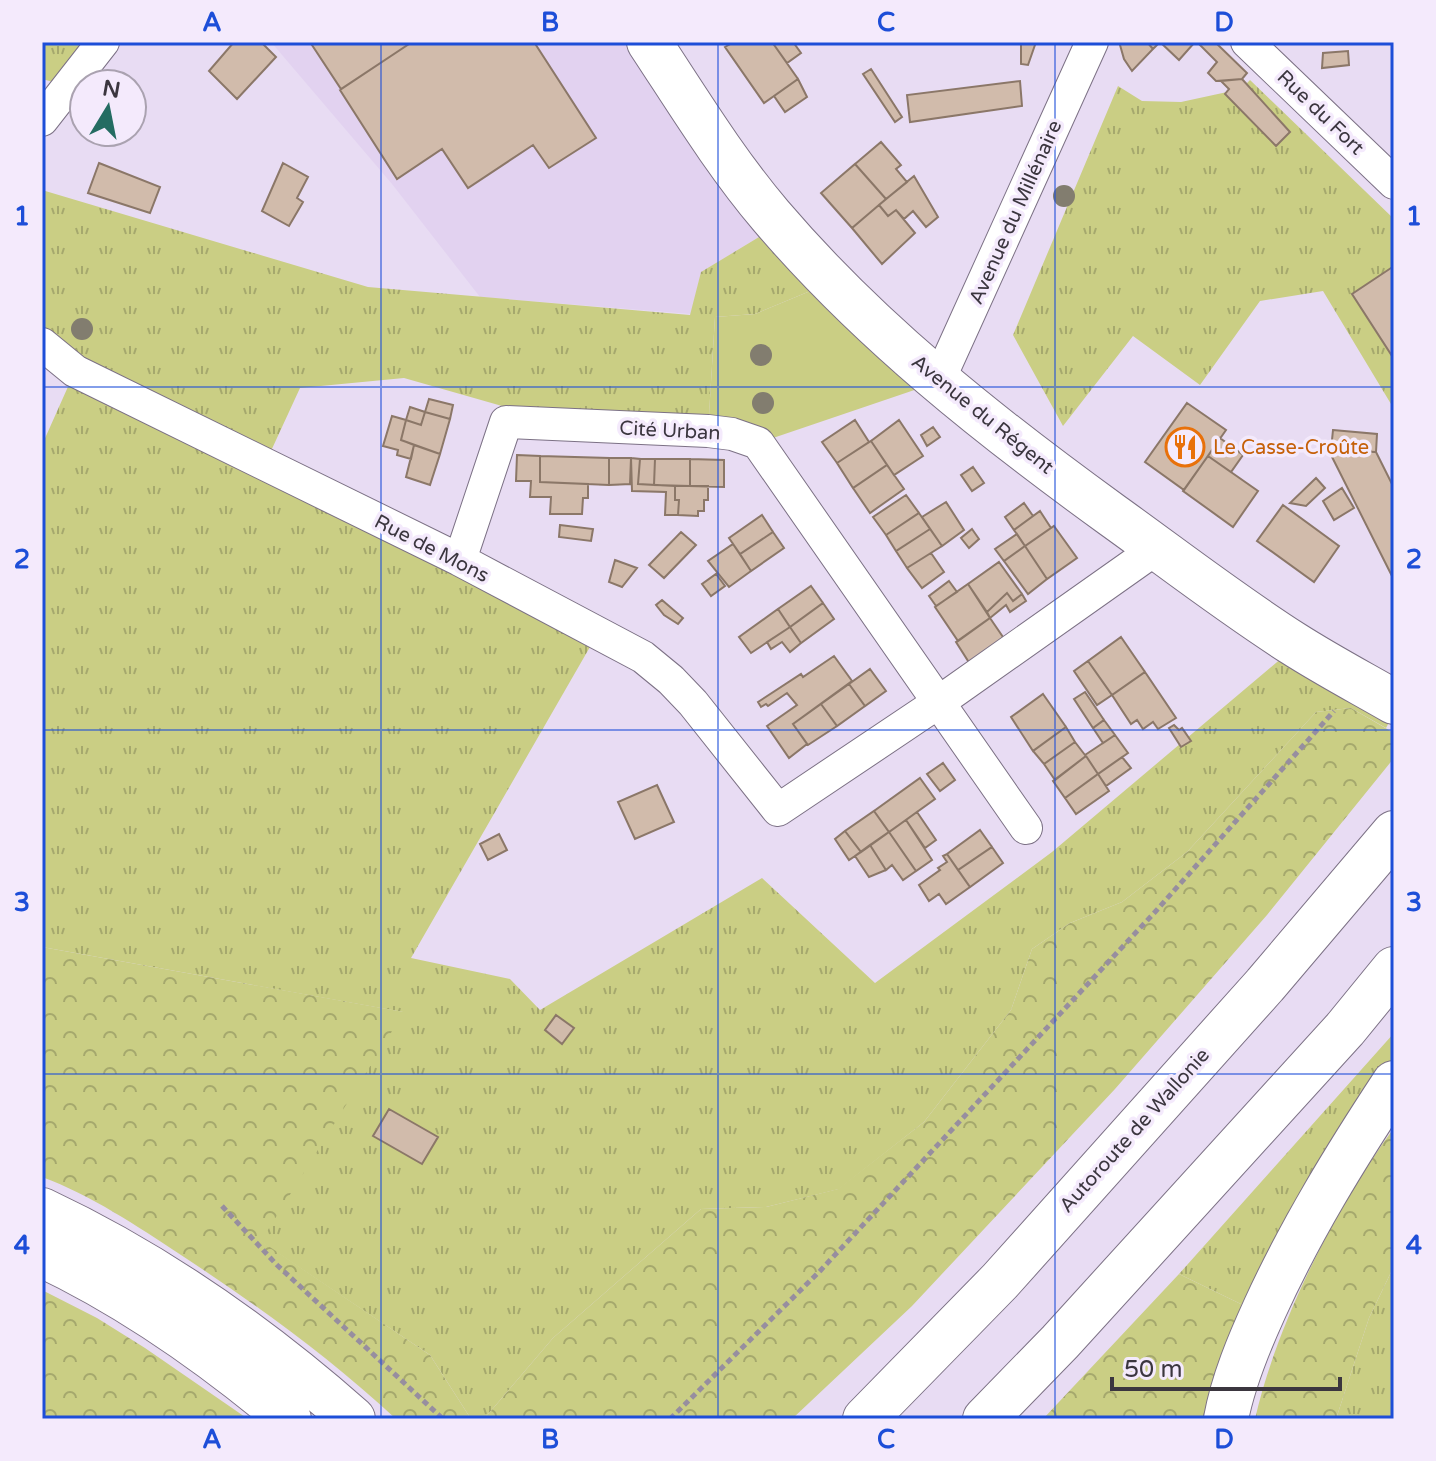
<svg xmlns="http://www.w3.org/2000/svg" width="1436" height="1461" font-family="'Varela Round',sans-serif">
<defs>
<pattern id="grass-tufts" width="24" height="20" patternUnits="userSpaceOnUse" patternTransform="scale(2)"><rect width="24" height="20" fill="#cace84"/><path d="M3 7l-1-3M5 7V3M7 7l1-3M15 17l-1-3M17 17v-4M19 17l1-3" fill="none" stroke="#a5a86d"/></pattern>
<pattern id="forest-crowns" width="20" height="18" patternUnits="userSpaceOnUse" patternTransform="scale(2)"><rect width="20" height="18" fill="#cace84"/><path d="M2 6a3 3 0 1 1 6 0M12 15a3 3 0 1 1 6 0" fill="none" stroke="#a5a86d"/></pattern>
</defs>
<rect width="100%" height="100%" fill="#e8dcf3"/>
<path fill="#e2d2f0" d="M271 42H649L779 225 701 272 691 314 480 297 392 184Z"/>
<path fill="url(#grass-tufts)" d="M42 42H103L68 86 42 79Z
M1250 80 1394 219V409L1323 291 1260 301 1200 385 1133 336 1063 426 1013 335 1118 86 1142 101 1181 102 1241 89Z
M42 190 368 287 690 315 701 272 779 225 832 282 755 314 715 317 708 431 509 408 404 378 300 388 265 464 598 633 411 958 510 979 540 1010 762 878 875 983 1052 852 1296 646 1394 713 1386 728 1351 708 1316 712 1187 852 1122 902 1070 923 1032 949 1011 1010 924 1122 839 1189 766 1207 701 1209 553 1338 484 1419H471L430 1355 260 1241 403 1012 42 947V445L75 371 42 344Z
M1394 1033V1061L1346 1131 1247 1307 1179 1274Z
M1394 1266V1419H1336L1369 1318Z"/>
<path fill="url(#forest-crowns)" d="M1351 708 1394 733V758L1267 915 1115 1089 912 1306 792 1419H484L553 1338 701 1209 766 1207 838 1189 924 1122 1011 1010 1032 949 1070 923 1122 902 1187 852 1316 712Z
M42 947 404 1012 261 1241 430 1355 471 1419H396C329 1357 257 1305 181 1255 137 1226 91 1195 42 1177Z
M1394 1128V1266L1369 1318 1336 1419H1255C1277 1323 1335 1208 1394 1128Z
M1179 1274 1247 1307 1207 1419H1043Z
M42 1290 97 1318 145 1348 248 1419H42Z"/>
<path fill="#cace84" d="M832 282 938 382 758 443 708 431 715 317 755 314Z"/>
<path fill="#d1bbab" stroke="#8b7768" stroke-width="2" d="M234 42H261L276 57 237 99 209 71Z
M310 42H412L341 89Z
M412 42H534L596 138 549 168 533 145 468 188 442 149 397 179 340 90Z
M734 42H772L798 79 764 103 725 47Z
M772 42H793L801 53 787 63Z
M1021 42H1036L1028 65 1021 64Z
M1122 42H1147L1153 49 1132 71 1124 59 1120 45Z
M1147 42H1195L1179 60 1160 42 1153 49Z
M1197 42H1215L1247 73 1242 79 1216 81 1208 73 1217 62Z
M1348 51 1349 65 1322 68 1323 53Z
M871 69 902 117 895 122 863 74Z
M798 79 807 97 785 112 774 96Z
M1242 79 1290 132 1276 146 1225 94 1229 89 1221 81Z
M1020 81 1022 106 910 122 907 95Z
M881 142 901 165 896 169 907 182 886 199 855 164Z
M99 163 160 187 150 213 88 193Z
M283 163 308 177 297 198 303 202 289 226 262 211Z
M855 164 886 199 852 228 821 193Z
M914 176 938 217 926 227 913 211 904 219 896 210 888 216 879 205Z
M879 205 888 216 896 210 915 233 882 264 852 228Z
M1394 266V359L1352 294Z
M429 399 453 405 450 419 425 412Z
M1187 403 1226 430 1184 490 1145 462Z
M410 407 425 412 421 425 406 420Z
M425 412 450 419 440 454 401 440 406 420 421 425Z
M392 416 406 420 401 440 414 445 411 459 397 455 398 450 383 446Z
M855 420 869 442 837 463 822 442Z
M899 420 923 456 894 475 871 441Z
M933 427 940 437 927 446 921 435Z
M1333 430 1377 434 1376 452 1331 450Z
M1220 438 1243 455 1231 472 1208 456Z
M871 441 887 465 853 488 837 463Z
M414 445 440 454 430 485 406 477Z
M1329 451 1376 452 1394 488V580Z
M517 455 540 456V482L588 484V498H583L582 514H550L551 497H530L531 481H516Z
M540 456 609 458V485L540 482Z
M1208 456 1258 491 1233 527 1183 491Z
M609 458H631L630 484 609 485Z
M631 458 640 459 638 484 675 486V500H679L678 515H665L666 492 632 491Z
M640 459H655L654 485 638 484Z
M655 459H690V486L654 485Z
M690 459 724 460V487L690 486Z
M887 465 904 489 870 513 853 488Z
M973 467 984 483 972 491 961 475Z
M1316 478 1325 488 1306 506 1290 503Z
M675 486H708V500H704V511H698V516L678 515 679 500H675Z
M1342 488 1354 508 1334 520 1323 501Z
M906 495 919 513 886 535 873 517Z
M946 502 964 530 942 546 922 517Z
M1024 503 1033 516 1014 530 1005 517Z
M1283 505 1339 546 1314 582 1257 541Z
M1040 511 1051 528 1025 546 1014 530Z
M919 513 930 529 896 551 886 535Z
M762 515 773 532 740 554 729 538Z
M560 525 593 529 591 541 559 537Z
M1054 526 1077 558 1047 579 1025 546Z
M930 529 942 546 907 568 896 551Z
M972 529 979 539 969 548 961 538Z
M681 532 696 545 664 578 649 565Z
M773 532 784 548 751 571 740 554Z
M1017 534 1025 546 1004 561 995 549Z
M733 544 751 571 729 587 708 561Z
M1025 546 1047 579 1028 594 1004 561Z
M931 553 944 572 922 588 907 568Z
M615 560 637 568 622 587 609 582Z
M999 562 1022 594 1013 601 1007 593 987 612 968 584Z
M716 574 725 586 711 596 702 584Z
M949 581 957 592 936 606 929 596Z
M968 584 990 618 958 641 935 607Z
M811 586 823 603 790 627 778 609Z
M1007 593 1013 601 1022 594 1026 601 1010 612 1006 605 990 618 987 612Z
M662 600 683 618 678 624 664 615 656 605Z
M823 603 834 619 801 643 790 627Z
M778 609 790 627 751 653 739 637Z
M990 618 1005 640 970 664 956 642Z
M790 627 801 643 790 652 782 642 771 649 767 642Z
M1121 637 1145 672 1112 695 1088 661Z
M834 656 852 681 793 724 807 744 789 758 767 726 797 705 787 693 768 706 766 704 761 707 758 702 801 674 803 677Z
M1088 661 1112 695 1097 705 1074 671Z
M870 669 886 691 865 706 849 684Z
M1145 672 1176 718 1158 729 1153 722 1143 729 1137 720 1131 724 1112 695Z
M849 684 865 706 837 726 821 704Z
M1085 692 1104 720 1093 728 1074 699Z
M1043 694 1066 727 1033 751 1011 717Z
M821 704 837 726 808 745 793 724Z
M1104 720 1115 735 1103 743 1093 728Z
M1174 725 1179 730 1182 728 1191 741 1181 747 1169 728Z
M1066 727 1075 742 1044 764 1033 751Z
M1115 735 1128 753 1098 774 1086 756 1055 780 1044 764 1075 742 1085 755Z
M1086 756 1098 774 1065 798 1053 781Z
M1122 757 1131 768 1106 786 1098 774Z
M943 763 955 780 940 791 927 774Z
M1098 774 1109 791 1076 814 1065 798Z
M920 778 935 799 889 832 874 811Z
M657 785 674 822 635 839 618 802Z
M874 811 889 832 861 852 845 831Z
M917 812 936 840 925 848 906 820Z
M906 820 932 860 916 871 889 832Z
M980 830 992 847 958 870 947 854Z
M845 831 861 852 849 860 835 839Z
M889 832 916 871 903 880 892 865 886 870 870 845Z
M499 834 507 850 488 860 480 844Z
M870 845 886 870 869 877 855 856Z
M992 847 1003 863 970 887 958 870Z
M947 854 970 887 946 904 939 894 929 901 919 885 940 870 938 868 947 862 943 856Z
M556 1015 574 1028 562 1044 545 1030Z
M389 1109 438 1137 422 1164 373 1136Z"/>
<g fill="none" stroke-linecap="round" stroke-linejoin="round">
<defs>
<path id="minor" d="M1247 42 1394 183
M42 120 103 42
M42 344 75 371 460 560 643 657 671 680 693 703 778 810 939 702 1157 548
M938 382 1092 42
M460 560 506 422 708 431 732 434 758 443 1026 828"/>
<path id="primary" d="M649 42C688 101 725 162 771 216 869 331 989 426 1112 515 1172 558 1231 604 1294 644 1327 665 1361 683 1394 702"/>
<path id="motorway" d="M42 1210C155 1263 259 1336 353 1419
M42 1255C133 1298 213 1355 289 1419
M865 1419 1000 1281 1265 985 1394 833
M985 1419 1060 1342 1345 1029 1394 969
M1226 1419C1233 1381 1249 1343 1265 1308 1301 1229 1346 1156 1394 1083"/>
</defs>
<use href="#minor" stroke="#7c7185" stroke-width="34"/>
<use href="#primary" stroke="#7c7185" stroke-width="46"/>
<use href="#motorway" stroke="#7c7185" stroke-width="46"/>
<path stroke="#978e9f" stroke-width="5" stroke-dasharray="6 4" stroke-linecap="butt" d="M222 1206 277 1265 443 1419
M670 1419 820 1271 1155 912 1334 711"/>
<use href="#minor" stroke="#fff" stroke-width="32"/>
<use href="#primary" stroke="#fff" stroke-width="44"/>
<use href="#motorway" stroke="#fff" stroke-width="44"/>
</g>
<g fill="#827d6f">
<circle cx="1064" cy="196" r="11"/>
<circle cx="82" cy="329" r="11"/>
<circle cx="761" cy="355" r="11"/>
<circle cx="763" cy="403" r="11"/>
</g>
<path fill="none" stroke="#1d4ed8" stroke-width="2" stroke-opacity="0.55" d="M381 42V1419M718 42V1419M1055 42V1419M42 387H1394M42 730H1394M42 1074H1394"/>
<defs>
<symbol id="restaurant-ring" viewBox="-11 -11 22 22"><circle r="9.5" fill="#f4eafc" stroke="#e8710a" stroke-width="1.5"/><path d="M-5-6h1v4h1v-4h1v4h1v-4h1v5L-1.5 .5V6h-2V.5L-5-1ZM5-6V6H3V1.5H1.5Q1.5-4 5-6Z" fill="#e8710a"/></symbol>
</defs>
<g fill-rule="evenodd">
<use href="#restaurant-ring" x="1163" y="425" width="44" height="44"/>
</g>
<g text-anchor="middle" stroke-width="7" stroke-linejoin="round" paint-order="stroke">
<g font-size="20" fill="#3b363f" stroke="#f4eafc">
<text transform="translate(1321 112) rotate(44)" y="7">Rue du Fort</text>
<text transform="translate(1015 212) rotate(-66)" y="7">Avenue du Millénaire</text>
<text transform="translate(983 414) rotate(39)" y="7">Avenue du Régent</text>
<text transform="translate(670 430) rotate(3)" y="7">Cité Urban</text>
<text transform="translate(432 548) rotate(27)" y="7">Rue de Mons</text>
<text transform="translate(1134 1130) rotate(-48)" y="7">Autoroute de Wallonie</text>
</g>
<g font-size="20" fill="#c56008" stroke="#f4eafc" text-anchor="start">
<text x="1213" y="454">Le Casse-Croûte</text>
</g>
</g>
<rect width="1436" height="1461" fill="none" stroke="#f4eafc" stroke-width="88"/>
<g transform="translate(108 108) rotate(10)"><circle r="38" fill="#f4eafc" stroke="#aaa2b0" stroke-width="2"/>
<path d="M0-6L14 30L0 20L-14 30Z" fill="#246c62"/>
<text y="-12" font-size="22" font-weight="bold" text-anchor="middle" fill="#3b363f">N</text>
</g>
<path d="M1112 1377v12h228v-12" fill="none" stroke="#3b363f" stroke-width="4"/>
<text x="1124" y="1377" font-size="24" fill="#3b363f" stroke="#f4eafc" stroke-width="6" paint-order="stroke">50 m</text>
<rect x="44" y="44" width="1348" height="1373" fill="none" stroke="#1d4ed8" stroke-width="3"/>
<g font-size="26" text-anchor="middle" font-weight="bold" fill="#1d4ed8">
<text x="212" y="31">A</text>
<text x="550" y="31">B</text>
<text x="886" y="31">C</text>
<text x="1224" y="31">D</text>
<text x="22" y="225">1</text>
<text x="1414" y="225">1</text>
<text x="22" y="568">2</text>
<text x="1414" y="568">2</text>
<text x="22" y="911">3</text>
<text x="1414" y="911">3</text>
<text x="22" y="1254">4</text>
<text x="1414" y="1254">4</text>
<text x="212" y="1448">A</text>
<text x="550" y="1448">B</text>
<text x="886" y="1448">C</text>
<text x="1224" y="1448">D</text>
</g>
</svg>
